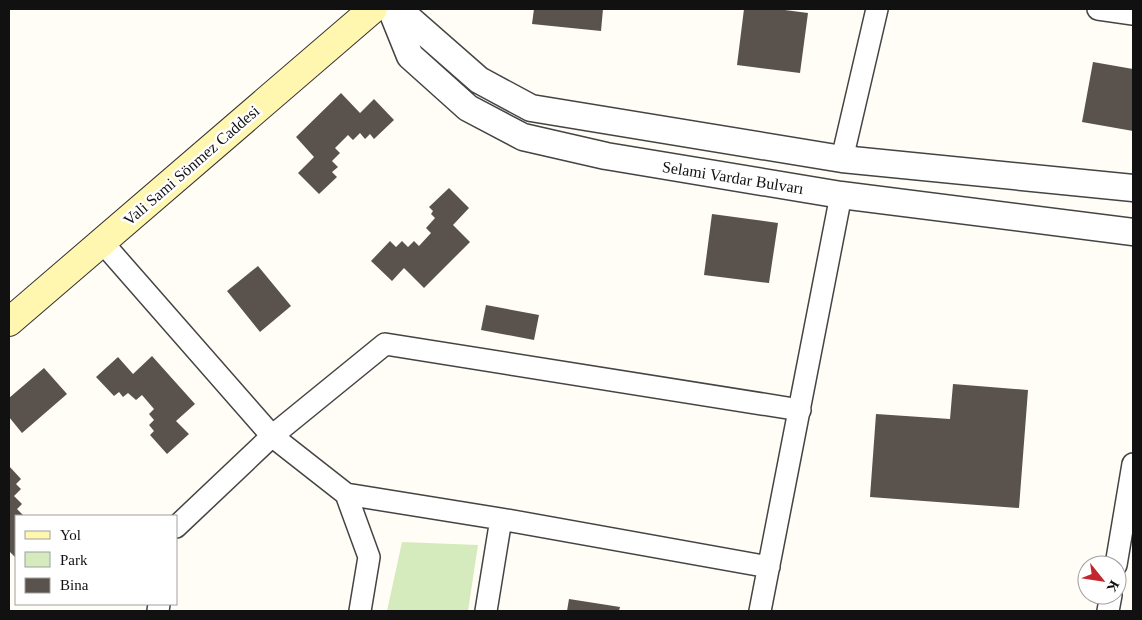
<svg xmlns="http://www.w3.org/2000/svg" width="1142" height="620" font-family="Georgia,serif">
<rect width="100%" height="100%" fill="#fffdf5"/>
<path fill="#d5ebbd" d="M402 542 478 545 468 611H387Z"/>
<path fill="#5a524d" d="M534 9H603L601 31 532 24Z
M744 9H777L808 13 800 73 737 65Z
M1093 62 1133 69V131L1082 122Z
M341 93 360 113 374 99 394 120 374 139 370 134 365 139 360 133 353 140 348 135 335 148 340 153 332 161 338 167 332 172 337 177 319 194 298 173 314 157 296 137Z
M449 188 469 208 453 225 470 242 424 288 404 268 392 281 371 261 390 241 396 247 402 241 408 247 414 241 419 246 431 233 426 228 435 218 431 214 433 211 429 207Z
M712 214 778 223 769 283 704 275Z
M258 266 291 306 260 332 227 291Z
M486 305 539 315 534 340 481 330Z
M152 356 195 404 176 421 189 434 167 454 150 435 154 431 149 425 154 420 149 414 154 409 142 395 136 400 128 393 123 397 119 392 114 396 96 377 118 357 133 374Z
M44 368 67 394 22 433 9 417V398Z
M953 384 1028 390 1019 508 870 497 876 414 950 419Z
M9 466 21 479 16 484 21 489 14 496 22 504 17 509 24 516H16V558L9 551Z
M569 599 620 607 619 611H567Z"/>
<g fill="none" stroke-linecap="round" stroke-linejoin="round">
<defs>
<path id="minor" d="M1098 9 1133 14
M842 159 877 9
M102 242 272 436 346 494 369 557 360 611
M346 494 501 519 769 567
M176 527 272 436 385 344 800 410
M1116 565 1133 464
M158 611 159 604
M486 611 501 519
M760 611 841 195
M1108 611 1111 595"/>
<path id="tertiary" d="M391 9 410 56 468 108 523 137 606 156 841 195 1133 232
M398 9 479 80 531 108 842 159 1133 188"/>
<path id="secondary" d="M9 322 373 9"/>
</defs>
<use href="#minor" stroke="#444" stroke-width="24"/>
<use href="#tertiary" stroke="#444" stroke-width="29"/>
<use href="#secondary" stroke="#333" stroke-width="30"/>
<use href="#minor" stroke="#fff" stroke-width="21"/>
<use href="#tertiary" stroke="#fff" stroke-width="26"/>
<use href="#secondary" stroke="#fff6b0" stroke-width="28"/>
</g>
<g text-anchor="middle" stroke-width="5" stroke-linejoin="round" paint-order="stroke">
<g font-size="16" fill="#111" stroke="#fff">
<text transform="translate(191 165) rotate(-41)" y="6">Vali Sami Sönmez Caddesi</text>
<text transform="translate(733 177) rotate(9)" y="6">Selami Vardar Bulvarı</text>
</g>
</g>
<rect width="1142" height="620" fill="none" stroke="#111111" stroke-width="20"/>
<rect x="15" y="515" width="162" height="90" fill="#ffffff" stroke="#a0a0a0"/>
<rect x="25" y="531" width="25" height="8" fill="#fff6b0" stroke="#a0a0a0"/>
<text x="60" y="540" font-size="15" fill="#111111">Yol</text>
<rect x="25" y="552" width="25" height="15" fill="#d5ebbd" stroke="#a0a0a0"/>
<text x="60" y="565" font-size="15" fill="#111111">Park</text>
<rect x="25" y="578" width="25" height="15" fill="#5a524d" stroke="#a0a0a0"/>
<text x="60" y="590" font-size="15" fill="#111111">Bina</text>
<g transform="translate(1102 580) rotate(120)"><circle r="24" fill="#ffffff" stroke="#a0a0a0"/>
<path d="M0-4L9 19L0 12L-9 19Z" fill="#c4262e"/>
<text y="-8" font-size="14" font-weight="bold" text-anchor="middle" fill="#111111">K</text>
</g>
</svg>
